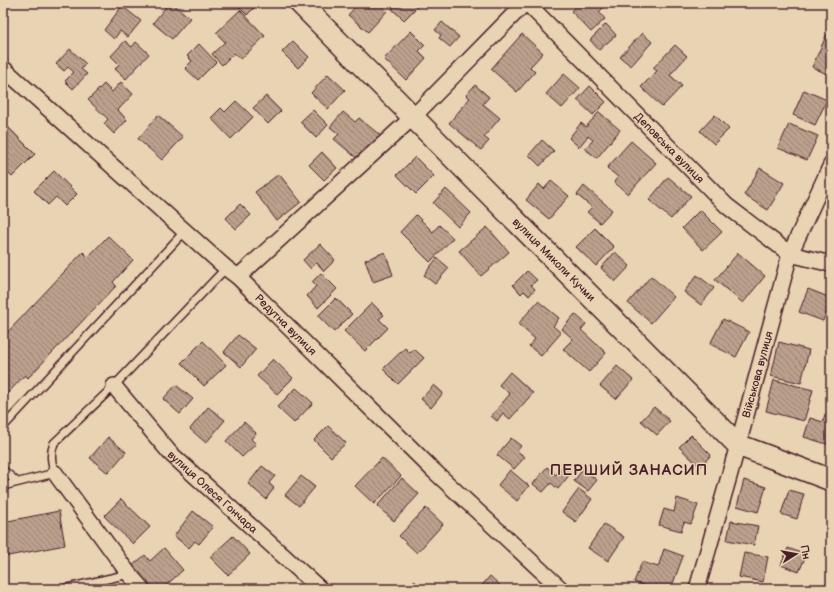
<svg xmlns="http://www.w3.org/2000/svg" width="834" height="592" font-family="'Balsamiq Sans',sans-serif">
<defs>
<pattern id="building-back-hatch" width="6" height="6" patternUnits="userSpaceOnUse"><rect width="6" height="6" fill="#bba18d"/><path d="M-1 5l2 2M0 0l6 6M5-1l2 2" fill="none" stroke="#9a8373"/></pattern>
</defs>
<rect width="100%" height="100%" fill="#e8d3b2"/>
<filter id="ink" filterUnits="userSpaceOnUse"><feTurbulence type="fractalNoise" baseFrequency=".025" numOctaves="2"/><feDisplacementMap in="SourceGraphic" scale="8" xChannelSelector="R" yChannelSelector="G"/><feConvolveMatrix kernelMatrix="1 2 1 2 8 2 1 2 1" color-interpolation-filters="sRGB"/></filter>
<g filter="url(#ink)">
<path fill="url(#building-back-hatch)" stroke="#4a1f2b" d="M169 3H172L190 18 172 39 153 23Z
M235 3H259L247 15Z
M359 3H378L387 11 368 32 348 15Z
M398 3H414L418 6 404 20 392 9Z
M580 3H608L599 12 605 19 591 32 571 11Z
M122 6 141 21 128 37 120 31 114 39 104 30Z
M240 10 265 36 241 59 234 53 222 65 212 54 225 42 216 33Z
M442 22 459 37 450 47 439 38 441 35 435 30Z
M606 24 616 35 599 50 590 40Z
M411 31 425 45 419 51 426 58 406 80 384 59Z
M642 33 652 42 631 66 620 57Z
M522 34 543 53 530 67 535 72 517 92 491 69Z
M827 34 831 36V76L812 67Z
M125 41 132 47 136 42 149 54 126 79 115 69 119 64 111 56Z
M293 41 309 57 298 68 282 52Z
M199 44 216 62 198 80 185 68 192 61 187 56Z
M675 45 687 56 670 75 682 86 662 107 641 87 657 71 653 68Z
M70 49 86 64 81 69 87 74 73 89 65 81 74 72 68 67 64 71 56 64Z
M328 74 345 90 328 109 311 93Z
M564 74 580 88 562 108 546 94Z
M121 82 133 94 118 110 127 120 114 134 104 124 108 119 88 100 104 84 112 92Z
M475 85 489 97 483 104 500 118 484 137 489 141 481 150 449 123 470 98 466 95Z
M590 86 606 102 593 115 577 100Z
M804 90 827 100 815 125 793 115Z
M266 96 281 111 268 124 253 108Z
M236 101 253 117 231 139 211 118 221 108 225 112Z
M313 110 328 125 316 138 300 122Z
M343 112 355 122 359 118 381 136 360 161 334 139 339 134 330 127Z
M599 112 620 130 597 158 585 149 593 140 588 136 579 147 569 138 581 123 586 127Z
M158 115 183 137 162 160 138 139Z
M715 115 729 129 714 144 700 131Z
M3 122 35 154 12 177 3 168Z
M789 124 818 136 807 160 778 148Z
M542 140 554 151 540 166 529 155Z
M631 141 656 163 628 194 614 182 618 177 607 168Z
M322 152 337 168 324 180 309 165Z
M415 157 434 176 416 194 397 175Z
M760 168 784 183 768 210 744 195Z
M54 171 77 194 65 206 56 197 48 205 34 191Z
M279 174 301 202 277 221 255 192Z
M668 177 691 196 671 219 649 200Z
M551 181 569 196 549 219 526 200 539 184 544 189Z
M584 186 612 210 600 223 587 212 592 207 577 195Z
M446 189 471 213 458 227 433 203Z
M240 204 251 215 236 229 226 218Z
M700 210 722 232 703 250 682 228Z
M416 215 433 232 439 225 453 238 430 262 400 232Z
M487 227 509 252 481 276 459 251Z
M595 228 614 247 596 266 576 247Z
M108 236 133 260 113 282 116 286 28 378 25 375 4 397 3 337 83 252 88 257Z
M320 244 335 260 324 271 317 263 311 269 303 260Z
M385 252 393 275 373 282 365 260Z
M615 252 630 266 615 282 601 268Z
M738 253 765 276 743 303 715 280Z
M437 258 449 268 435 284 424 275Z
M527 271 537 280 531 285 535 289 529 296 524 291 521 294 513 285Z
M321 273 337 289 318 308 307 296 316 286 312 282Z
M697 275 714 288 701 305 684 292Z
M651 276 674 297 651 323 628 303Z
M808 289 831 298 823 321 799 312Z
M336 298 352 314 334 332 318 316Z
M538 301 559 318 553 326 561 333 541 356 529 346 535 339 518 324Z
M372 303 384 315 379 319 388 328 365 351 344 331Z
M575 314 586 324 581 330 606 353 589 372 563 349 573 339 562 329Z
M723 319 749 332 736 357 710 344Z
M238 335 256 349 241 367 224 352Z
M203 341 226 365 204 386 181 363Z
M779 342 809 350 801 383 771 376Z
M405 348 410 353 414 349 424 358 398 384 383 369Z
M273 359 293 378 277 394 257 376Z
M617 366 633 380 616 399 600 386Z
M510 372 533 393 510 419 503 413 497 421 491 416 510 394 499 385Z
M774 380 813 390 804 421 766 411Z
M176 385 193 399 180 414 163 399Z
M434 385 443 393 431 408 421 399Z
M296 388 313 403 294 423 277 407Z
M208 407 225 420 206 443 190 429Z
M654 407 670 421 657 435 641 421Z
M825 414 831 416V441L830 445 804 437 810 418 823 422Z
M244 422 256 433 251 439 256 444 242 457 226 441Z
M328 426 346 443 331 457 314 440Z
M691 435 711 455 700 467 679 447Z
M108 437 126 452 108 473 90 458Z
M511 438 521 446 517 451 525 457 514 469 497 455Z
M382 458 401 476 374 504 355 486Z
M262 466 275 476 269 483 274 488 266 499 248 484Z
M547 467 556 475 562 467 571 473 558 489 551 483 543 492 533 484Z
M583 469 597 480 588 491 574 481Z
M510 470 529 486 517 501 498 485Z
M301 476 315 487 299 506 285 495Z
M402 478 419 494 394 521 377 506Z
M744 480 766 487 758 512 737 506Z
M579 489 592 499 576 522 562 512Z
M789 490 804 494 797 519 781 514Z
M677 498 698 505 691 524 684 522 681 531 659 525 664 509 674 512Z
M121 499 150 527 133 544 104 516Z
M426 508 443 524 417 553 399 536Z
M59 511 65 545 3 557V522Z
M193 511 213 527 199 544 195 541 189 548 174 536Z
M731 521 758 526 754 545 727 540Z
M604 524 624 537 608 561 588 548Z
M233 536 250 554 228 575 210 557Z
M164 548 183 570 162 589H153L132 566 145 555 150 561Z
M788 548 806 555 799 572 781 565Z
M664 549 683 556 671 589H653L634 582 642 562 658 567Z
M744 553 768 557 763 582 739 577Z
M490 576 504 589H479Z
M414 581 424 589H409Z"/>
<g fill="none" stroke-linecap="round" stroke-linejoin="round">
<defs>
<path id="lane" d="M3 427 185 231
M3 470 17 482
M3 486 55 473C51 462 50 454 54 443L114 386 226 268
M63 589 129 574"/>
<g id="street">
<path id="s1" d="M527 3 727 206 790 254 831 264"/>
<path id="s2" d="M3 68 226 268 238 277 434 471 561 589"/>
<path d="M238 277 413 117 525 3"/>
<path id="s3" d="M114 386 170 453 320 589"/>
<path d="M55 473 129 574 142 589"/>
<path id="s4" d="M697 589 738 445 790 254 831 165"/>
</g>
<g id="secondary">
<path id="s5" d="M300 3 738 445 831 480"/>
</g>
</defs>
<use href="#lane" stroke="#4a1f2b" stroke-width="10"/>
<use href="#street" stroke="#4a1f2b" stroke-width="18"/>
<use href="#secondary" stroke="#4a1f2b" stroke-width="24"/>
<use href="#lane" stroke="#e8d3b2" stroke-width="7"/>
<use href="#street" stroke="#e8d3b2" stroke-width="15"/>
<use href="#secondary" stroke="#e8d3b2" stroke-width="21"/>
</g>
</g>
<g text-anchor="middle" stroke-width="3" stroke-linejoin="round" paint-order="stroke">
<g font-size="11" fill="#4a1f2b" stroke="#e8d3b2">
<text dy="4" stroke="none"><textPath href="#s1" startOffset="203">Деповська вулиця</textPath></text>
<text dy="4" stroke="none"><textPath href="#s5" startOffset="361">вулиця Миколи Кучми</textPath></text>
<text dy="4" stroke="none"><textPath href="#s2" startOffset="382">Редутна вулиця</textPath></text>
<text dy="4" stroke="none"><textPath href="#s4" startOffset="223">Військова вулиця</textPath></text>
<text dy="4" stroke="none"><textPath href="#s3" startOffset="145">вулиця Олеся Гончара</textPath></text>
</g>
<g font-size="15" font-weight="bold" letter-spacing="1" fill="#4a1f2b" stroke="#e8d3b2">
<text x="629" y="475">ПЕРШИЙ ЗАНАСИП</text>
</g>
</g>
<rect width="834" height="592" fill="none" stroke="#e8d3b2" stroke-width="16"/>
<rect x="8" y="8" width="818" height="576" fill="none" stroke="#4a1f2b" stroke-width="1.5" filter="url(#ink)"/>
<g transform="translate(796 554) rotate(79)" stroke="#e8d3b2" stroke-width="3" paint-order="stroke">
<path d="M0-3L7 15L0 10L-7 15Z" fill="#4a1f2b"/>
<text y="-6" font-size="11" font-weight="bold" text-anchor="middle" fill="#4a1f2b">Пн</text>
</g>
</svg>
